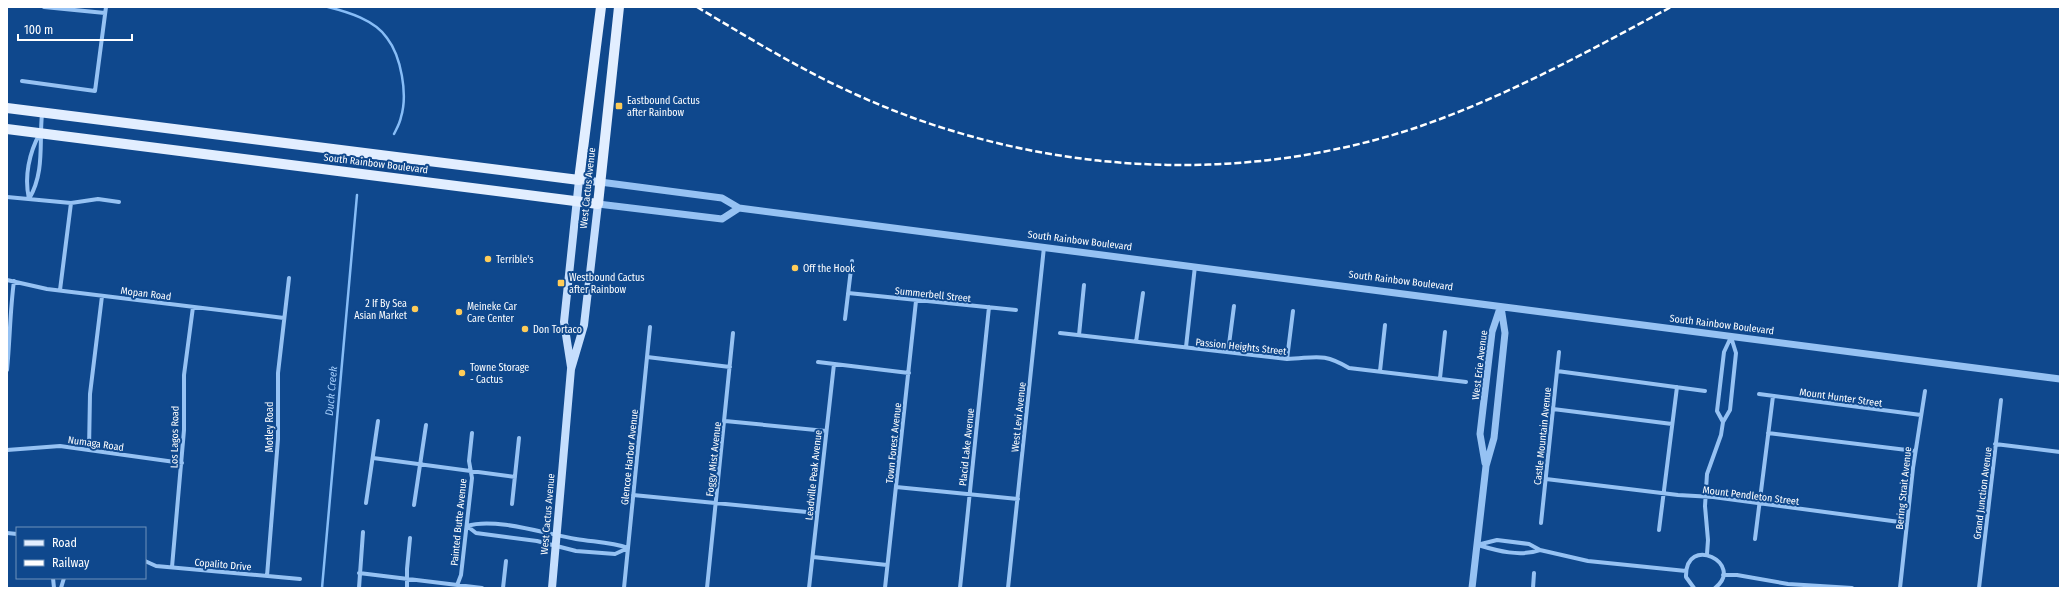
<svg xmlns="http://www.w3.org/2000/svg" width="2067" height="595" font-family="'Fira Sans Condensed',sans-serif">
<rect width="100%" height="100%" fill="#0f488d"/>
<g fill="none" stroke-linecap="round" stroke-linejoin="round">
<path stroke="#87bdf7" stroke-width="2.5" d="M328 7C348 12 375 20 387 38 401 56 408 94 401 117 400 123 397 128 394 134
M322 588 357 195"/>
<path stroke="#96c2f3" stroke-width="4" d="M44 7 105 13
M22 81 95 91 106 7
M7 197 71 203 98 199 119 202
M29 199C45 172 39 143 42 114
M29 199C24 177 29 153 40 133
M7 280 47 289 284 318
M60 290 71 203
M848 293 1016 310
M845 319 852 261
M1060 333 1287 359C1316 358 1322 352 1349 368L1466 382
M1079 335 1084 285
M1136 342 1143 293
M1186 347 1195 266
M1228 352 1234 306
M647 357 730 367
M1287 359 1293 311
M818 362 909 373
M7 370C10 340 10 310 14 281
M1380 371 1385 325
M1557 371 1705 391
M1440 378 1445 332
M1759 394 1921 415
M1553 409 1672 424
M725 421 826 431
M1723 422 1717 411 1724 352 1731 337
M1768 433 1915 451
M1995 444 2060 452
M7 450 60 446 182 463
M89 450 90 394 102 296
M373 458 515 477
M1546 479 1678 495 1713 497 1907 523
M896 487 1018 499
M633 495 817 513
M366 503 378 421
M512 504 519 438
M414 505 426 425
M1541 523 1559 352
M467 526 476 533 537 541 576 551 615 554 628 548
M467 526C495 517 546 534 576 539 593 542 611 542 628 548
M1659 530 1677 387
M7 533 17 534
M1755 539 1773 396
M1477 545 1497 540 1529 544 1540 550 1588 561 1686 571
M1478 545C1498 551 1520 557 1540 550
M1707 554 1708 540 1705 506 1707 474 1721 435 1723 422 1730 410 1736 353 1731 337
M813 557 887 565
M145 561 156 566 300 579
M172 567 184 430V375L193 307
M359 573 482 588
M1723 575H1737L1788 584 1852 588
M267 576 278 439V373L289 278
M53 578 54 588
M61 588 64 578
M359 588 363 532
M407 588V569L410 538
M456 588 461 575 472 478 469 461 472 433
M503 588 506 561
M624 588 650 327
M707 588 733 333
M809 588 834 364
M885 588 916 301
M960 588 989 307
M1008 588 1044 247
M1533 588 1534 573
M1694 588 1686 577C1685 533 1746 564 1715 588
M1900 588 1913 468 1925 391
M1979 588 2001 400"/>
<path stroke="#96c2f3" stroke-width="7" d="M600 182 722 198 739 208 2060 379
M598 204 722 219 739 208
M1485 463 1480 434 1492 332 1500 308
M1472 588 1486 466 1494 438 1505 333 1501 307"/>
<path stroke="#c5defd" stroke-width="8" d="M571 367 564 322 579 180 600 182
M552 588 571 369 584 325 598 204"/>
<path stroke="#e2eeff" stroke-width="10" d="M7 108 579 180 601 7
M7 129 598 204 619 7"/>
<path stroke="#fff" stroke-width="2.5" stroke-dasharray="7 3" stroke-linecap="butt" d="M697 7C749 38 801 70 857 95 1029 173 1231 188 1412 129 1502 99 1587 52 1671 7"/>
</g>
<g fill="#ffcc58" stroke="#0f488d" stroke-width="1.5">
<rect x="615" y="102" width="8" height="8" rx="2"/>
<circle cx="488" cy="259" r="4"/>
<circle cx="795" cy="268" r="4"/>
<rect x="557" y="279" width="8" height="8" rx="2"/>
<circle cx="415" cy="309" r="4"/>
<circle cx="459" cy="312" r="4"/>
<circle cx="525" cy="329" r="4"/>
<circle cx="462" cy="373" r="4"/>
</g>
<g text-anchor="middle" stroke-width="4" stroke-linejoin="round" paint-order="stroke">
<g font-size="10" fill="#fff" stroke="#0f488d" text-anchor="start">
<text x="627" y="104">Eastbound Cactus<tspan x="627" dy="12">after Rainbow</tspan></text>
<text x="496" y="263">Terrible's</text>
<text x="803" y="272">Off the Hook</text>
<text x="569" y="281">Westbound Cactus<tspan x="569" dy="12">after Rainbow</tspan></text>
<text x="407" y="307" text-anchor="end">2 If By Sea<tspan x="407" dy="12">Asian Market</tspan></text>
<text x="467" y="310">Meineke Car<tspan x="467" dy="12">Care Center</tspan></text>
<text x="533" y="333">Don Tortaco</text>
<text x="470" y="371">Towne Storage<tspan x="470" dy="12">- Cactus</tspan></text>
</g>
<g font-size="10" fill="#fff" stroke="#0f488d">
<text transform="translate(376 163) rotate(7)" y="4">South Rainbow Boulevard</text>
<text transform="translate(587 188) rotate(-84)" y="4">West Cactus Avenue</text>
<text transform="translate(1080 240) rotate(7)" y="4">South Rainbow Boulevard</text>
<text transform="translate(1401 280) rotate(7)" y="4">South Rainbow Boulevard</text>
<text transform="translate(146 293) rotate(7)" y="4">Mopan Road</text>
<text transform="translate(933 294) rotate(6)" y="4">Summerbell Street</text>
<text transform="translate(1722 324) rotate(7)" y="4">South Rainbow Boulevard</text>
<text transform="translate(1241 346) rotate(6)" y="4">Passion Heights Street</text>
<text transform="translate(1479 365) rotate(-83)" y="4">West Erie Avenue</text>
<text transform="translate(1841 397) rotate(8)" y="4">Mount Hunter Street</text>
<text transform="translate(1018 417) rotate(-84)" y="4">West Levi Avenue</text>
<text transform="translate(269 427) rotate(-90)" y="4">Motley Road</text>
<text transform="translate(1542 436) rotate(-84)" y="4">Castle Mountain Avenue</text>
<text transform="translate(174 437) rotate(-89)" y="4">Los Lagos Road</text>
<text transform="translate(96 443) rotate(8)" y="4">Numaga Road</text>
<text transform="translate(893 443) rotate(-84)" y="4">Town Forest Avenue</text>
<text transform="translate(966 447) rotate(-84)" y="4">Placid Lake Avenue</text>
<text transform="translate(629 457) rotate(-84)" y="4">Glencoe Harbor Avenue</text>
<text transform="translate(713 459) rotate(-84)" y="4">Foggy Mist Avenue</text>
<text transform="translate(813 475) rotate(-84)" y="4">Leadville Peak Avenue</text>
<text transform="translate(1903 488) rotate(-84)" y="4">Bering Strait Avenue</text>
<text transform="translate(1982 493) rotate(-83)" y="4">Grand Junction Avenue</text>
<text transform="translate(1751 495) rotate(7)" y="4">Mount Pendleton Street</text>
<text transform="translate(547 514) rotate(-85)" y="4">West Cactus Avenue</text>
<text transform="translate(458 522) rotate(-84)" y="4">Painted Butte Avenue</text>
<text transform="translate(223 564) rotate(5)" y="4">Copalito Drive</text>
</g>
<g font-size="11" font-style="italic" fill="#a2ccfa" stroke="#0f488d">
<text transform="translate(331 391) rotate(-85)" y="4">Duck Creek</text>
</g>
</g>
<rect width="2067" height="595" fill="none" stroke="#ffffff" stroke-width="16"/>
<rect x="16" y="527" width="130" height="52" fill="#0f488d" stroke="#6f91bb"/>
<rect x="24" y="540" width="20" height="6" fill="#e2eeff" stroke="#6f91bb"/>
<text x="52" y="547" font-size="12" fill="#ffffff">Road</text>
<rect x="24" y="560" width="20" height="6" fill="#ffffff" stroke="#6f91bb"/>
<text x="52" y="567" font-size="12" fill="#ffffff">Railway</text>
<path d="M18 34v6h114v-6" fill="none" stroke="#ffffff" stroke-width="2"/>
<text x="24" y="34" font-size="12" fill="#ffffff" stroke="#0f488d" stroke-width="3" paint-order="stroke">100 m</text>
</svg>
